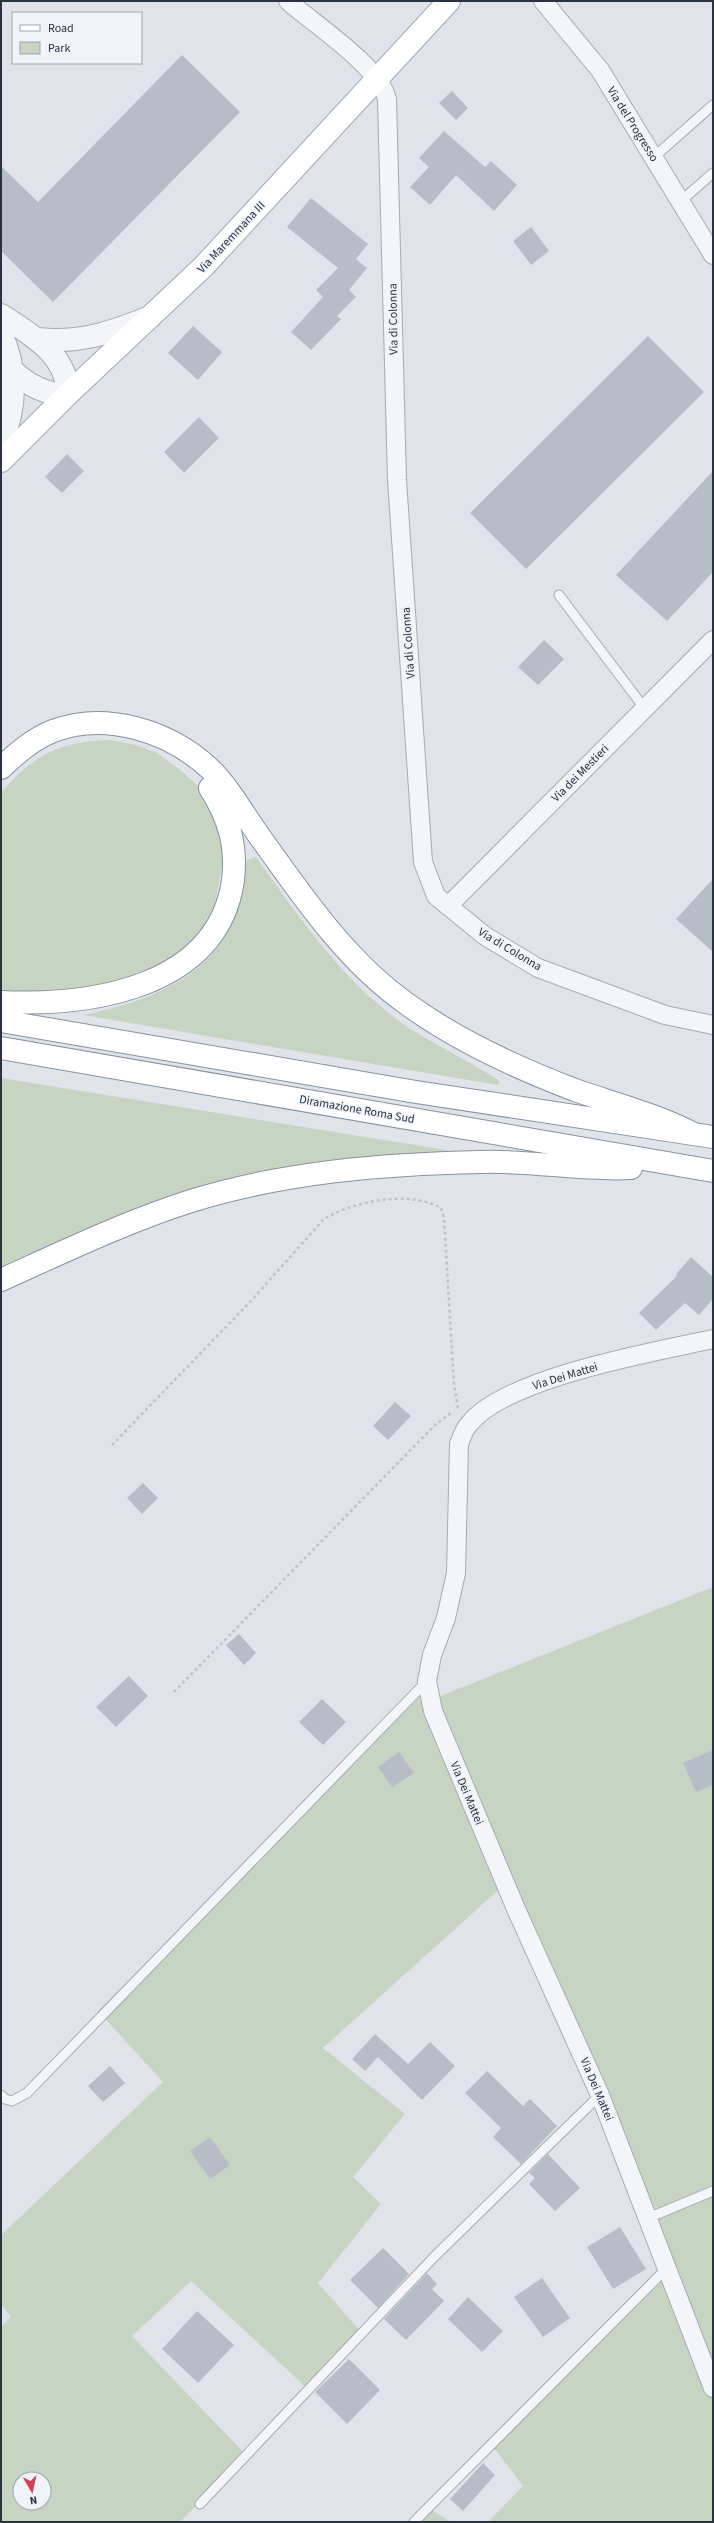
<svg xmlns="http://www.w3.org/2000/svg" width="714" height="2523" font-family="'Source Sans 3',sans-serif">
<rect width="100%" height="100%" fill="#e0e4ea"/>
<path fill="#c6d4c1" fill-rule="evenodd" d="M110 740 136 745 157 753 179 769 197 785 211 808 219 829 224 857 214 907 200 935 176 958 128 985 1 997V793C34 754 59 742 110 740Z
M256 857C302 921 348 990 417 1033 428 1040 497 1077 500 1082L498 1085 83 1015C137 1004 199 984 227 933 239 911 242 884 247 860Z
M1 1078 446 1150 449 1153 333 1164 1 1271Z
M713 1587V2522H488L523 2486 491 2444 667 2268 505 1884 323 2048 405 2114 353 2177 381 2204 318 2283 362 2333 308 2389 191 2281 132 2336 246 2455 180 2522H1V2327L11 2317 1 2304V2235L163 2082 98 2011 415 1695 428 1701ZM20 2479H44V2503H20Z
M428 2508 451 2522H414Z"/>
<path fill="#b7bdc7" d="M182 55 240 112 53 302 1 251V166L38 202Z
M452 91 468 108 456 120 439 103Z
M444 131 485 167 491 161 517 185 494 211 456 175 430 205 410 187 429 167 419 158Z
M311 198 368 244 356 259 367 268 349 290 356 297 337 316 341 319 311 350 291 332 323 297 316 290 338 268 287 227Z
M531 227 549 251 531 265 513 241Z
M193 326 222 352 198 380 168 353Z
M648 336 704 392 526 569 470 513Z
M199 417 219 438 184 473 164 452Z
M67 454 84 471 62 493 45 477Z
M713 471V572L667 621 616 575Z
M544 640 564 659 538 685 518 667Z
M713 879V952L676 919Z
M691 1257 713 1277V1299L699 1315 685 1303 656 1330 639 1313 677 1276 676 1274Z
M395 1402 411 1416 388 1440 373 1426Z
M143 1483 158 1498 142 1514 127 1498Z
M239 1634 256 1653 244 1665 226 1645Z
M129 1676 148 1696 116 1727 96 1707Z
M322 1699 346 1722 323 1745 299 1722Z
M713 1750V1785L696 1792 683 1763Z
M399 1752 414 1773 392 1787 378 1767Z
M375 2034 408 2064 430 2042 455 2066 422 2100 378 2057 365 2071 352 2059Z
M110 2066 125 2083 103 2102 88 2086Z
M487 2071 523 2106 530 2099 557 2126 521 2164 493 2137 501 2128 465 2093Z
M210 2137 230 2165 210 2179 190 2151Z
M548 2154 580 2188 555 2211 529 2184 535 2178 529 2173Z
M620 2227 646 2269 613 2289 587 2247Z
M383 2248 409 2274 378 2308 350 2280Z
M427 2273 437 2284 432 2289 444 2301 406 2340 384 2319Z
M542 2278 570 2318 543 2337 514 2297Z
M468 2297 503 2331 482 2352 448 2319Z
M197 2311 234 2345 198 2383 162 2349Z
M349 2359 380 2390 347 2424 315 2392Z
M483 2463 495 2475 463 2511 450 2499Z"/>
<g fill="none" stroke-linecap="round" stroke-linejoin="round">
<defs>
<path id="service" d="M654 157 713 105
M681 201 713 173
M559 595 645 709
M1 2095 5 2099 12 2101 27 2093 427 1681
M648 2218 713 2191
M200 2504 434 2257 600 2095
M414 2522 667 2268"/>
<path id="minor" d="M288 1C315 25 379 66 387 99L397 480 423 862 436 896 485 936 538 968 665 1015 713 1025
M543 1 600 70 713 255
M448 906 713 640
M713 1339C654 1352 508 1377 470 1423 464 1429 462 1436 459 1444L456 1573 446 1618 432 1655 427 1681 433 1711 516 1909 600 2095 713 2388"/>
<path id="tertiary" d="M1 315C30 334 70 356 67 395 45 394 28 386 12 370
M1 334C17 367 17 408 1 442
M38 339C78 344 113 332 150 317"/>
<path id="primary" d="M1 461 67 395 203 267 449 1"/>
<path id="motorway" d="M1 768C17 753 33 739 53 731 106 711 169 731 209 768 229 787 244 815 260 837 303 897 346 961 407 1004 458 1041 517 1068 575 1090 615 1104 655 1114 692 1133
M1 1002C89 1006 218 989 233 880 237 845 229 818 210 788
M1 1021 416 1092 713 1137
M1 1048 713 1171
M1 1280C63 1252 125 1222 191 1201 284 1172 384 1164 481 1162 531 1160 582 1171 631 1168"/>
</defs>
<use href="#service" stroke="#a5abb4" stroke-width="11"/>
<use href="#minor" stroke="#a5abb4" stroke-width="20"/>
<use href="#tertiary" stroke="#a5abb4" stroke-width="24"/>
<use href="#primary" stroke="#9fa8b6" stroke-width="24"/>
<use href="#motorway" stroke="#8791a1" stroke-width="24"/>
<path stroke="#bec2c9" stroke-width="2.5" stroke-dasharray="3 3" stroke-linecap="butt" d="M112 1445 250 1302 324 1219C354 1201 409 1190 441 1208L444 1218 454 1384 458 1408
M174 1692 435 1425 452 1412"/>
<use href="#service" stroke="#f3f5f8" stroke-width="9"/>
<use href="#minor" stroke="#f3f5f8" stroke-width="18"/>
<use href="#tertiary" stroke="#f3f5f8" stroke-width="22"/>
<use href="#primary" stroke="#fff" stroke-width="22"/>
<use href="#motorway" stroke="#fff" stroke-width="22"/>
</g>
<g text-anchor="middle" stroke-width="3" stroke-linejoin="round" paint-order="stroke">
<g font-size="12" fill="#283242" stroke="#f0f3f7">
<text transform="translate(633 124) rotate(58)" y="4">Via del Progresso</text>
<text transform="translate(231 237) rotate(-47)" y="4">Via Maremmana III</text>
<text transform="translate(393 319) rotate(-91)" y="4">Via di Colonna</text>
<text transform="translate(408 643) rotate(-94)" y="4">Via di Colonna</text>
<text transform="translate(580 773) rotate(-45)" y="4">Via dei Mestieri</text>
<text transform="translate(510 949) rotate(31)" y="4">Via di Colonna</text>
<text transform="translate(357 1109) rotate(10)" y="4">Diramazione Roma Sud</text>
<text transform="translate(565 1376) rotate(-17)" y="4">Via Dei Mattei</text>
<text transform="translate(467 1793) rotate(67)" y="4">Via Dei Mattei</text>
<text transform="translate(597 2089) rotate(67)" y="4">Via Dei Mattei</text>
</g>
</g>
<rect width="714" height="2523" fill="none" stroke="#283242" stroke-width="4"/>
<rect x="12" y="12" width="130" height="52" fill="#f0f3f7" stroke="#a0a6af"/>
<rect x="20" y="25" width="20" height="6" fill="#ffffff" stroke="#a0a6af"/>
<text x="48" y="32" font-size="12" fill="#283242">Road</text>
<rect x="20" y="42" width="20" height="12" fill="#c6d4c1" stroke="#a0a6af"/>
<text x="48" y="52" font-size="12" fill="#283242">Park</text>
<g transform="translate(32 2491) rotate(171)"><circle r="19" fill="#f0f3f7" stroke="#a0a6af"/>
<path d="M0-3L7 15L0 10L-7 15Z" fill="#d53f57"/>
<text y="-6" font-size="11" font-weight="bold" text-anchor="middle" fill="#283242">N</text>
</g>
</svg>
